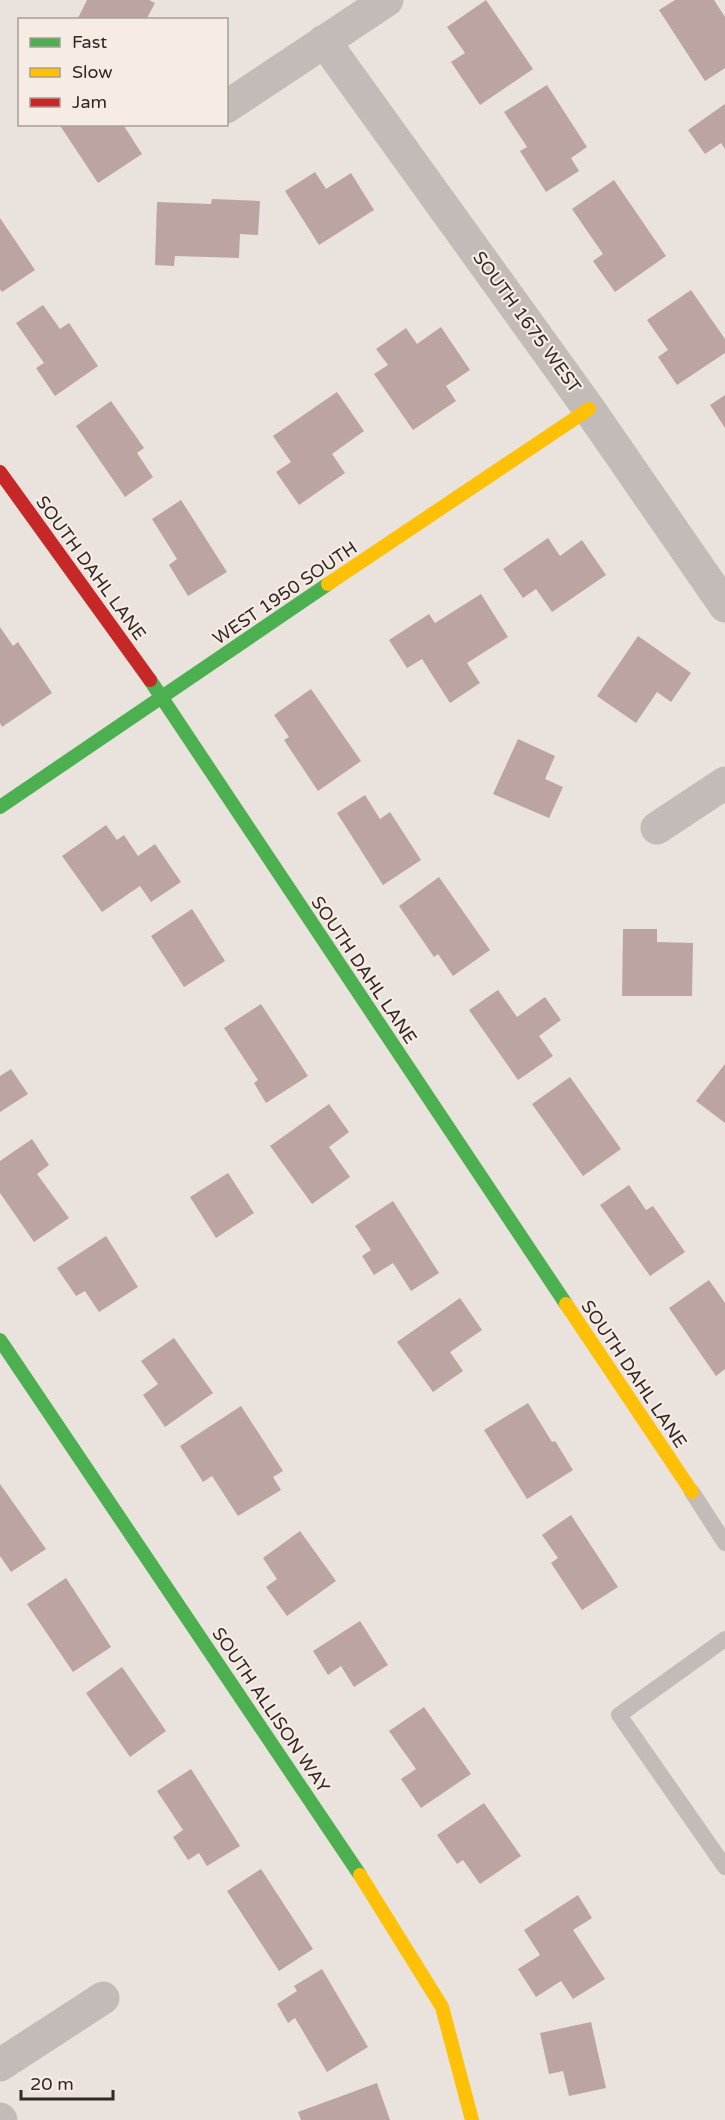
<svg xmlns="http://www.w3.org/2000/svg" width="725" height="2120" font-family="'Varela Round',sans-serif">
<rect width="100%" height="100%" fill="#eae2dd"/>
<path fill="#bca5a0" d="M87 0H149L155 3 146 20H77Z
M486 0 533 69 480 105 451 62 465 53 447 27Z
M675 0H714L725 17V68L705 81 659 10Z
M547 85 587 147 571 158 579 171 546 192 520 151 527 147 504 112Z
M725 104V149L721 143 705 154 688 130Z
M59 124H126L124 126 142 154 98 183Z
M315 172 326 189 351 173 374 210 319 245 285 191Z
M614 180 666 256 615 292 593 261 603 254 572 209Z
M212 199 260 201 258 235 240 234 239 258 175 256 174 266 155 265 157 202 211 204Z
M0 218 35 270 2 292 0 289Z
M691 290 725 339V353L677 385 658 357 668 350 647 320Z
M43 305 60 329 69 323 98 366 55 396 36 368 44 363 16 323Z
M441 327 470 370 446 386 456 401 413 430 374 374 388 365 376 349 406 328 417 344Z
M337 392 364 431 332 454 345 473 299 505 276 472 291 462 273 436Z
M725 395V428L710 405Z
M111 401 144 448 137 453 153 477 125 497 76 426Z
M181 500 227 572 188 596 169 565 177 559 152 519Z
M548 538 560 556 582 540 606 575 552 612 536 589 523 598 503 569Z
M481 594 508 637 467 663 480 683 450 703 422 659 407 668 389 640 429 614 435 623Z
M0 627 13 646 18 642 52 693 2 727 0 723Z
M638 636 691 673 671 702 657 692 636 723 597 696Z
M311 689 361 761 318 791 284 740 289 737 274 715Z
M518 739 555 756 545 779 563 787 549 818 493 794Z
M365 795 380 819 390 812 421 860 383 885 337 813Z
M106 825 117 840 124 835 138 856 155 844 181 882 151 902 140 886 102 912 62 856Z
M439 877 490 950 453 976 438 954 434 957 399 906Z
M192 909 225 961 184 987 151 936Z
M623 929H657V942L693 943 692 996H622Z
M498 990 517 1017 545 997 561 1020 539 1036 553 1056 518 1080 469 1010Z
M261 1004 308 1076 266 1103 254 1083 258 1080 224 1028Z
M725 1064V1123L696 1101Z
M11 1069 28 1094 0 1112V1076Z
M570 1077 621 1149 583 1176 532 1104Z
M329 1104 349 1132 329 1147 350 1177 312 1204 270 1146Z
M32 1139 49 1165 37 1174 69 1218 34 1242 0 1193V1161Z
M228 1173 254 1213 216 1238 190 1197Z
M629 1185 646 1210 653 1206 685 1252 650 1276 600 1205Z
M393 1201 439 1273 411 1291 393 1263 374 1275 362 1256 371 1250 355 1226Z
M106 1236 138 1287 99 1312 85 1291 76 1296 57 1268Z
M709 1280 725 1303V1369L716 1376 669 1308Z
M460 1298 482 1330 450 1352 463 1371 433 1392 397 1342Z
M174 1338 213 1393 165 1427 143 1395 158 1384 141 1361Z
M528 1403 552 1442 555 1441 573 1470 527 1499 484 1430Z
M241 1406 283 1471 273 1477 281 1490 238 1516 212 1476 203 1482 180 1446Z
M0 1484 46 1549 11 1572 0 1556Z
M571 1515 618 1587 582 1610 551 1563 558 1558 542 1535Z
M300 1531 336 1581 287 1616 266 1587 277 1579 263 1558Z
M66 1578 111 1647 73 1672 27 1604Z
M360 1621 388 1665 354 1687 341 1666 328 1675 313 1651Z
M122 1667 166 1731 130 1757 86 1693Z
M424 1707 471 1774 421 1808 401 1779 416 1769 389 1731Z
M191 1769 240 1846 207 1866 199 1853 188 1860 173 1837 183 1830 157 1791Z
M484 1803 521 1856 480 1884 463 1860 457 1864 437 1835Z
M261 1869 313 1949 279 1971 227 1891Z
M578 1895 592 1918 573 1930 605 1979 573 1999 561 1981 536 1997 518 1969 540 1955 524 1930Z
M322 1969 368 2047 327 2072 295 2018 288 2023 277 2004 297 1991 294 1986Z
M591 2022 606 2088 569 2096 563 2071 549 2074 540 2033Z
M377 2083 390 2120H301L298 2112Z"/>
<g fill="none" stroke-linecap="round" stroke-linejoin="round">
<path stroke="#c2bbb7" stroke-width="16" d="M692 1492 725 1543
M725 1639 619 1715 725 1867"/>
<path stroke="#c2bbb7" stroke-width="33" d="M324 41 589 409 725 606
M226 107 387 0
M657 828 725 783
M0 2065 103 1998
M0 2119 1 2120"/>
<path stroke="#4caf50" stroke-width="14" d="M150 680 566 1304
M0 807 328 584
M0 1340 360 1875"/>
<path stroke="#ffc107" stroke-width="14" d="M328 584 589 409
M566 1304 692 1492
M360 1875 442 2007 472 2120"/>
<path stroke="#c62828" stroke-width="14" d="M0 472 150 680"/>
</g>
<g text-anchor="middle" stroke-width="4.5" stroke-linejoin="round" paint-order="stroke">
<g font-size="18" fill="#322826" stroke="#f7ece4">
<text transform="translate(527 322) rotate(54)" y="6">SOUTH 1675 WEST</text>
<text transform="translate(91 568) rotate(54)" y="6">SOUTH DAHL LANE</text>
<text transform="translate(285 593) rotate(-34)" y="6">WEST 1950 SOUTH</text>
<text transform="translate(364 970) rotate(56)" y="6">SOUTH DAHL LANE</text>
<text transform="translate(634 1374) rotate(56)" y="6">SOUTH DAHL LANE</text>
<text transform="translate(271 1710) rotate(56)" y="6">SOUTH ALLISON WAY</text>
</g>
</g>
<rect x="18" y="18" width="210" height="108" fill="#f7ece4" stroke="#a89e98" stroke-width="1.5"/>
<rect x="30" y="38" width="30" height="9" fill="#4caf50" stroke="#a89e98" stroke-width="1.5"/>
<text x="72" y="48" font-size="18" fill="#322826">Fast</text>
<rect x="30" y="68" width="30" height="9" fill="#ffc107" stroke="#a89e98" stroke-width="1.5"/>
<text x="72" y="78" font-size="18" fill="#322826">Slow</text>
<rect x="30" y="98" width="30" height="9" fill="#c62828" stroke="#a89e98" stroke-width="1.5"/>
<text x="72" y="108" font-size="18" fill="#322826">Jam</text>
<path d="M21 2090v9h92v-9" fill="none" stroke="#322826" stroke-width="3"/>
<text x="30" y="2090" font-size="18" fill="#322826" stroke="#f7ece4" stroke-width="4.5" paint-order="stroke">20 m</text>
</svg>
